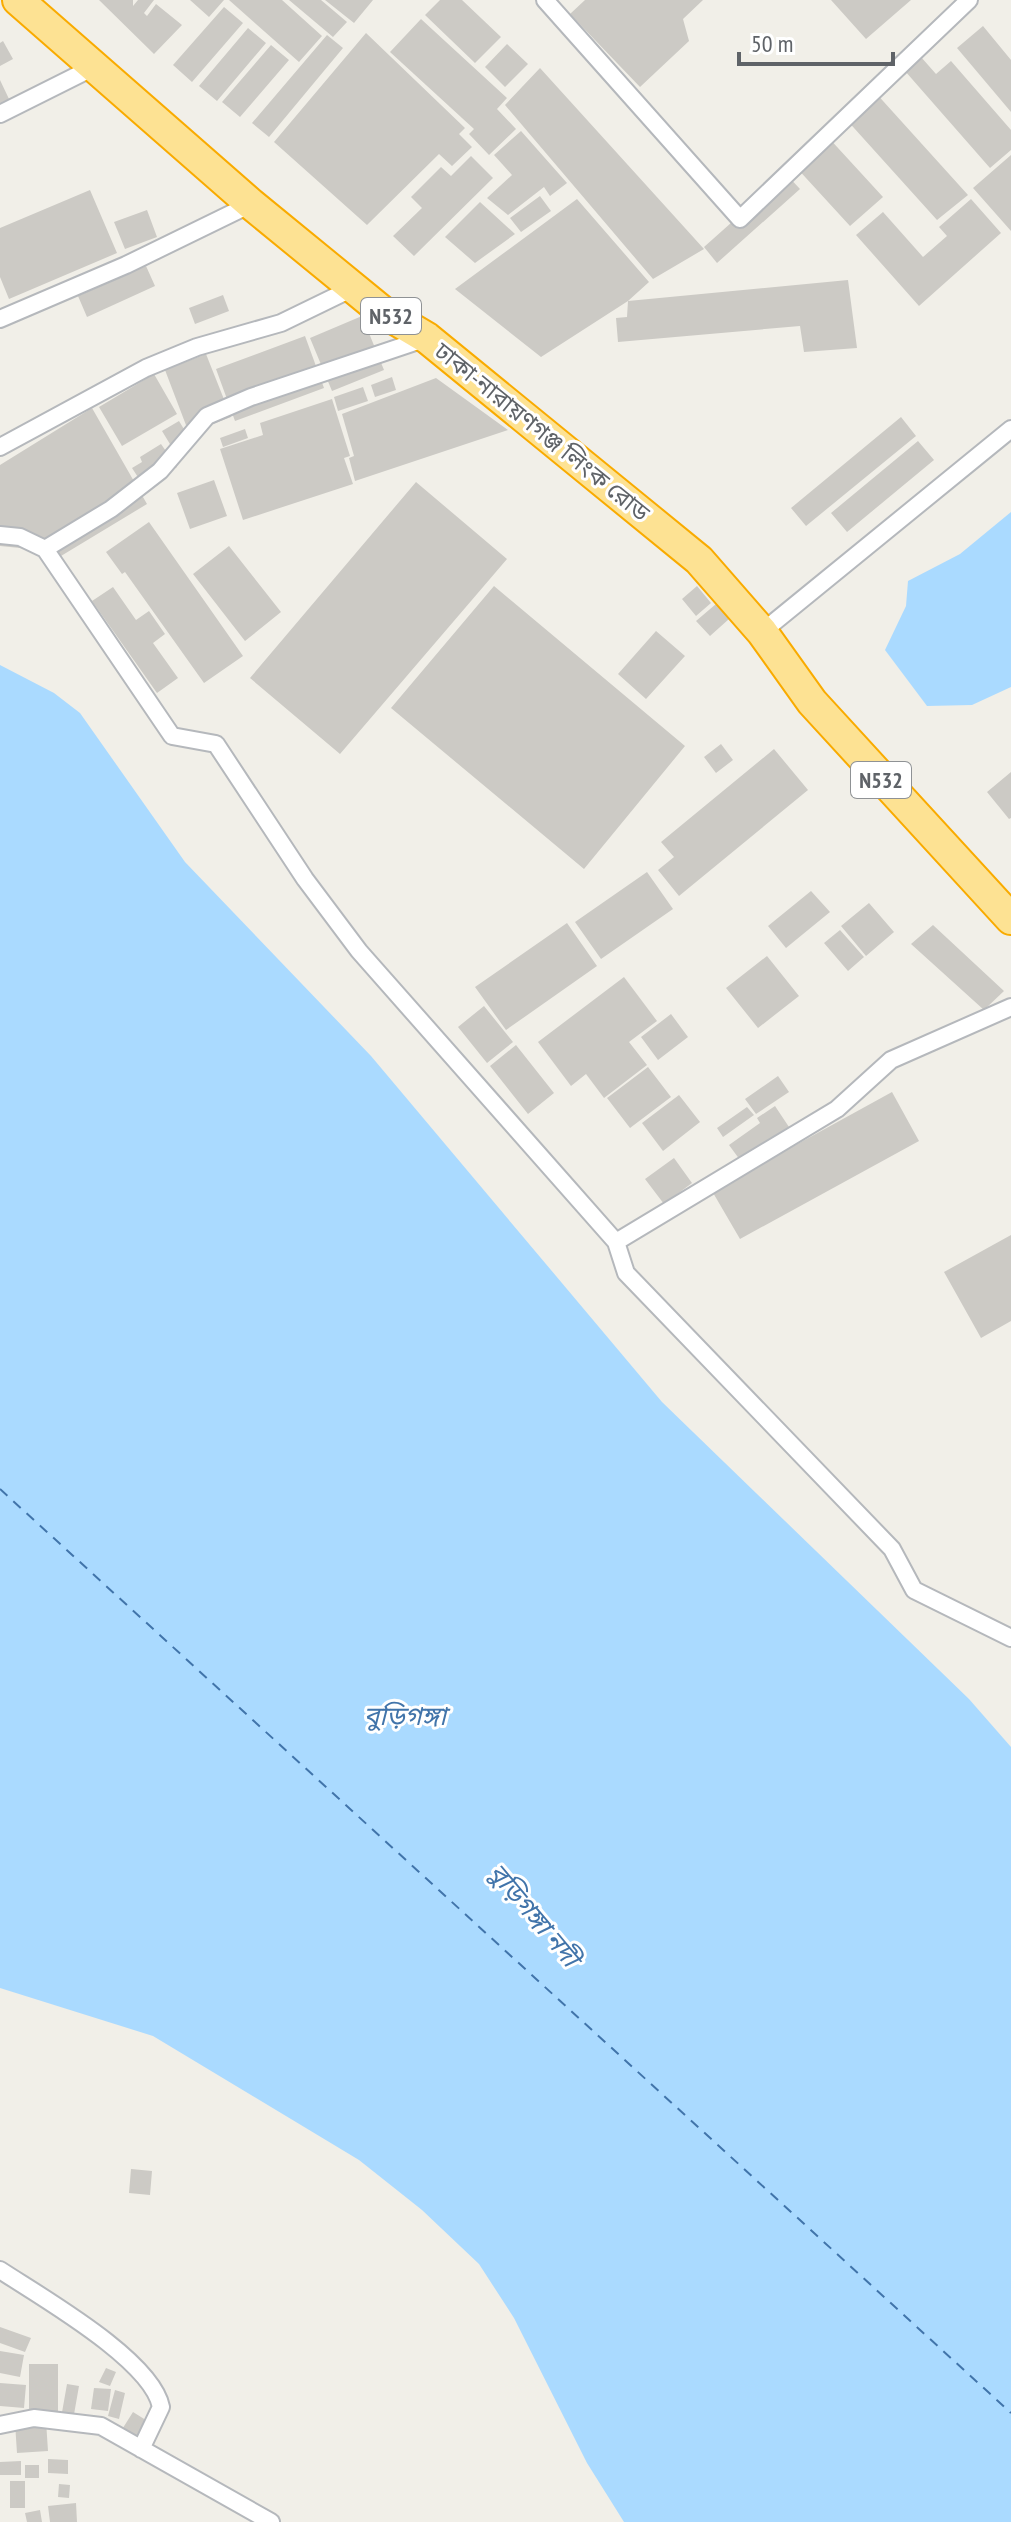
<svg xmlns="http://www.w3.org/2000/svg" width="1011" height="2522" font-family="'PT Sans Narrow','Noto Sans Bengali',sans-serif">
<rect width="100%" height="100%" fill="#f1efe8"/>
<path fill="#aadaff" d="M1011 512V687L972 705 927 706 885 650 906 606 908 581 960 554Z
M0 665 54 693 80 713 185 862 371 1056 662 1402 969 1699 1011 1747V2522H624L587 2463 514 2318 479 2264 422 2210 359 2160 153 2036 0 1988Z"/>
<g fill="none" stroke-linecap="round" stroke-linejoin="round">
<path stroke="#4174aa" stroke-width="2" stroke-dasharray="10 8" stroke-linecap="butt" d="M0 1489 1011 2413"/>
</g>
<path fill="#cccac5" d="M99 0H133V6L138 0H154L144 13 147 16 156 4 182 25 154 54Z
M190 0H224L209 17Z
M229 0H282L322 36 299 62Z
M289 0H321L347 22 333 37Z
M325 0H373L354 23Z
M440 0H462L501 37 475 63 425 15Z
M585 0H703L683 19 689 41 640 87 570 14Z
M831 0H911L866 39Z
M224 7 243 23 192 82 173 65Z
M421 19 507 98 497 109 516 129 489 155 469 134 474 129 390 52Z
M983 26 1011 60V112L957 48Z
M248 28 266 43 217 101 199 86Z
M366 33 465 128 459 134 472 147 452 166 439 154 367 225 274 142Z
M327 35 343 48 269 137 252 123Z
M3 41 13 59 0 66V43Z
M507 44 528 64 505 87 485 67Z
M271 45 289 60 240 117 222 102Z
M921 57 936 74 951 61 1011 130V150L990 168 905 71Z
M540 68 704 249 653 279 505 105Z
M0 80 9 99 0 103Z
M874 91 968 195 937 220 845 118Z
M521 131 567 183 550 196 544 187 508 215 487 198 512 175 494 155Z
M827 136 883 197 850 226 795 166Z
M1011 155V231L973 188Z
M471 156 493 178 414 256 393 236 422 208 411 197 441 167 451 176Z
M786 174 800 189 717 263 704 247Z
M90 190 117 253 9 299 0 277V228Z
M540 196 551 211 521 232 510 218Z
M577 199 649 282 628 301 541 357 455 289Z
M971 199 1001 233 919 306 856 235 883 212 923 257 947 236 939 227Z
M480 202 515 234 475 263 445 237Z
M147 210 157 237 125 249 114 222Z
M146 266 155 286 87 317 78 296Z
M848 280 857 348 804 352 800 326 618 342 616 318 627 317 628 301Z
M223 295 229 311 195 324 189 308Z
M362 316 384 370 332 391 310 338Z
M305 336 324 388 235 421 216 369Z
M206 354 231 417 189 433 165 370Z
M154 374 177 414 122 446 99 407Z
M392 377 396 390 375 397 371 385Z
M436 378 508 430 355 481 349 458 354 456 342 414Z
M363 387 368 401 338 411 334 397Z
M332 399 350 456 344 458 353 484 243 520 220 449 263 435 260 423Z
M92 408 147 504 56 559 30 549 0 546V465Z
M901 417 916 436 806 526 791 508Z
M179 421 193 444 176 454 162 431Z
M245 429 248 438 223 447 220 438Z
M918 441 934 460 847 532 831 513Z
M161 444 177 467 145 488 132 468 142 462 140 457Z
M214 480 227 516 190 529 177 493Z
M416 482 507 559 340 754 250 678Z
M149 522 243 656 204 683 125 572 122 574 106 552Z
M229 546 281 612 245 641 193 574Z
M494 586 685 746 584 869 391 708Z
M697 586 711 603 696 616 682 599Z
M113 587 136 620 149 611 165 634 153 643 178 678 157 693 92 601Z
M716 604 729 619 710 636 696 621Z
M656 631 685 656 646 699 618 674Z
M721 744 733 760 716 773 704 757Z
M774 749 808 790 679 896 658 870 674 857 661 842Z
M1011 772V818L1009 819 987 792Z
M647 872 673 909 601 959 575 922Z
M811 891 830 912 786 948 768 926Z
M869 903 894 932 866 956 841 926Z
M567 923 597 966 506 1030 475 987Z
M933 925 1004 991 984 1010 911 944Z
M840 930 864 957 848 971 824 943Z
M767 956 799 996 758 1028 726 988Z
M624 977 657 1021 629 1042 647 1065 604 1098 586 1074 571 1086 538 1042Z
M484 1006 513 1042 487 1063 458 1027Z
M671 1014 688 1037 658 1060 641 1037Z
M516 1045 554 1093 528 1114 490 1066Z
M648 1067 671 1097 630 1128 607 1098Z
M778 1076 789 1092 756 1114 745 1099Z
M892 1092 919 1141 740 1239 712 1191Z
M679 1095 700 1122 663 1151 642 1123Z
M775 1106 789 1127 740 1160 729 1145 760 1123 757 1118Z
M747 1107 754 1115 723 1137 717 1128Z
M674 1158 692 1183 664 1204 645 1179Z
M1011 1235V1321L981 1338 944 1272Z
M131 2169 152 2171 150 2195 129 2193Z
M0 2327 31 2338 25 2352 0 2343Z
M0 2351 24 2355 20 2377 0 2373Z
M29 2364H58V2413H29Z
M106 2368 116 2372 110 2386 99 2382Z
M0 2383 26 2385 24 2408 0 2406Z
M67 2384 79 2386 73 2420 61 2418Z
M94 2388 111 2389 108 2411 91 2409Z
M115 2390 125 2393 119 2419 108 2416Z
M133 2412 149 2422 137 2441 121 2431Z
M46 2421 48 2451 17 2453 15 2423Z
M48 2459 68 2460V2474L48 2473Z
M21 2461V2475H0V2462Z
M25 2465H39V2478H25Z
M10 2481H25V2508H10Z
M59 2484 70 2485 69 2498 58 2497Z
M76 2503 77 2522H50L48 2506Z
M40 2510 42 2522H27L25 2513Z"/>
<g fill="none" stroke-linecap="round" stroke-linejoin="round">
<defs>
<path id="street" d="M545 0 740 219 969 0
M0 114 94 67
M0 319 126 265 251 204
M0 447 146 368 197 347 281 323 353 288
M0 535 20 537 45 549 111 509 160 471 207 416 251 397 427 338
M45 549 172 736 216 744 305 879 359 951 616 1242 626 1273 892 1549 914 1590 1011 1638
M762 632 1011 429
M616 1242 837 1109 891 1060 1011 1007
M0 2270C41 2297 152 2360 161 2407L141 2449
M0 2425 34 2418 101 2426 271 2522"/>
<path id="highway" d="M18 0 251 204 383 312 427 338 699 560 762 632 812 702 1011 919"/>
</defs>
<use href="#street" stroke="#b5b8bc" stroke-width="20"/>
<use href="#highway" stroke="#f9ab00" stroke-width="34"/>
<use href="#street" stroke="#fff" stroke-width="16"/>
<use href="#highway" stroke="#fde293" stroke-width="30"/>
</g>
<g text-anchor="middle" stroke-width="6" stroke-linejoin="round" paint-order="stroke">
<g fill="#fff" stroke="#8f9295" stroke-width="2">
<rect x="361" y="298" width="60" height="36" rx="6"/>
<rect x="851" y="762" width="60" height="36" rx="6"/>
</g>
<g font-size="22" font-weight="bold" fill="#5f6368">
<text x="391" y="324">N532</text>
<text x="881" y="788">N532</text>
</g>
<g font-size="24" fill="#5f6368" stroke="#fff">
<text transform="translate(542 432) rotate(39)" y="8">ঢাকা-নারায়ণগঞ্জ লিংক রোড</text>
</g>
<g font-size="26" font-style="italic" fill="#4174aa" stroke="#fff">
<text x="405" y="1725">বুড়িগঙ্গা</text>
<text transform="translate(534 1915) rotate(50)" y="9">বুড়িগঙ্গা নদী</text>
</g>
</g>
<path d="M739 52v12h154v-12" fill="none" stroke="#5f6368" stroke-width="4"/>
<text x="751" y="52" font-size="24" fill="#5f6368" stroke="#ffffff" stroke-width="6" paint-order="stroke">50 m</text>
</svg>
